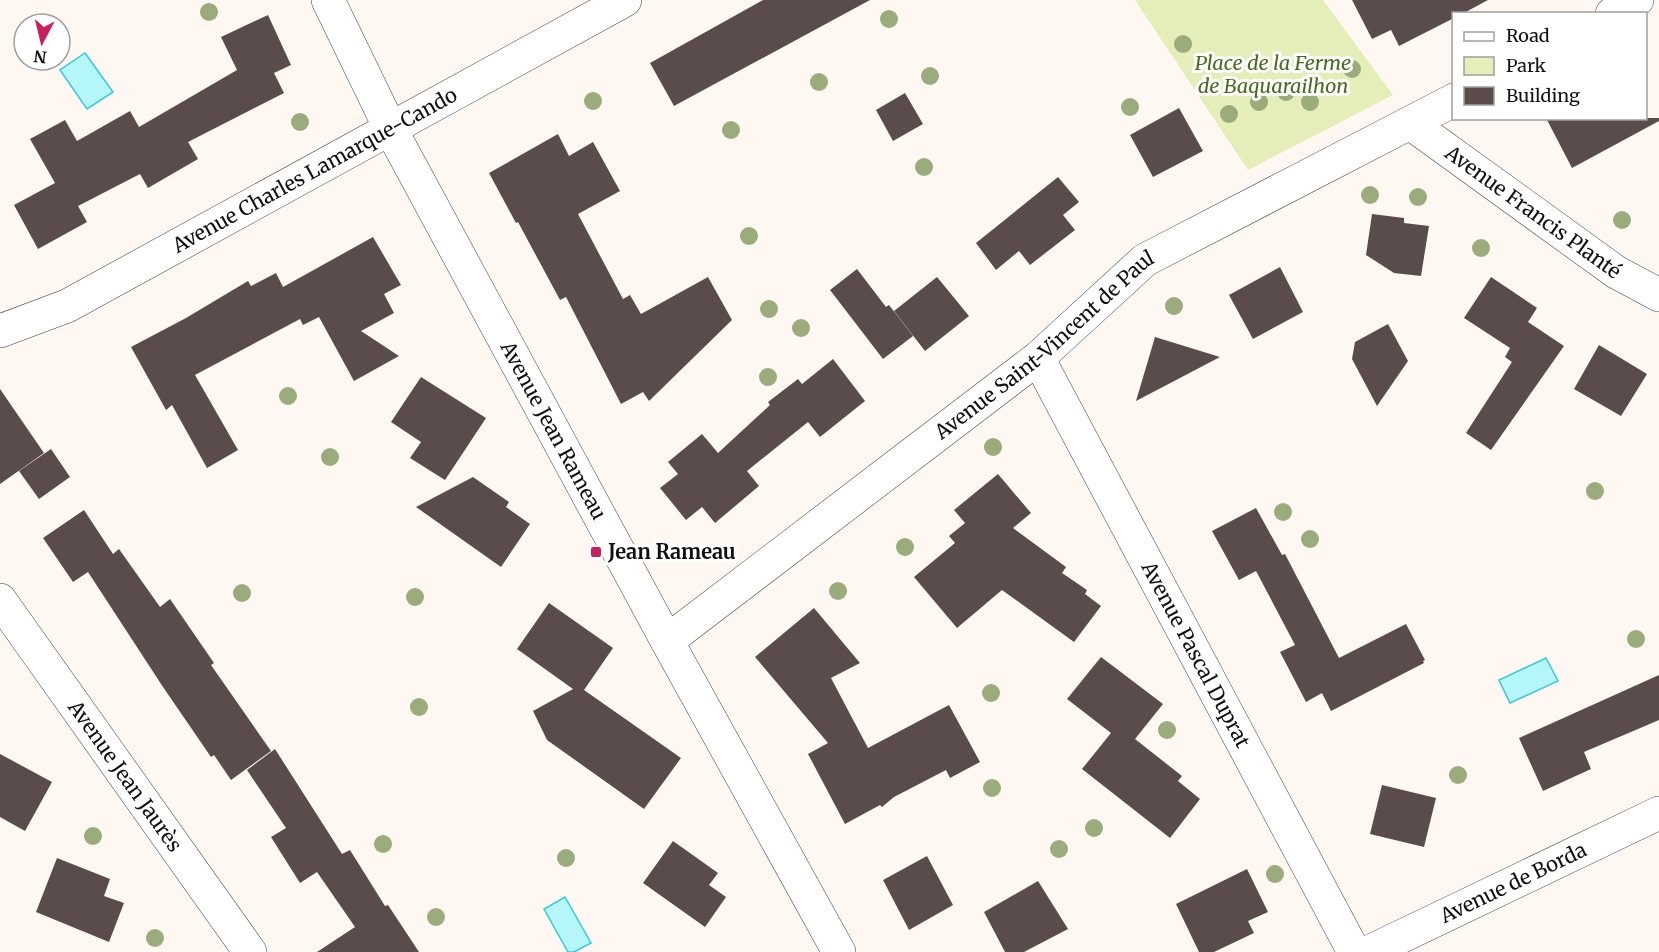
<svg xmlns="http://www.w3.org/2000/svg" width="1659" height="952" font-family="Merriweather,serif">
<rect width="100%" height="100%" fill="#fff8f2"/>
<path fill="#e5edb9" d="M1135 0H1323L1393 95 1248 170Z"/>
<path fill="#b4f6fa" stroke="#36cad5" stroke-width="1.5" d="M85 53 113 92 87 109 60 70Z
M1546 658 1558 681 1510 703 1499 680Z
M565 897 591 943 574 952H568L544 909Z"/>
<path fill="#594c4b" d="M763 0H870L674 106 650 63Z
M1352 0H1488L1462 14H1454V18L1399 46 1391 30 1372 39Z
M268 15 291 65 274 73 284 93 188 142 198 159 148 188 140 174 78 206 87 222 38 249 14 205 55 183 30 139 65 120 77 141 130 111 139 127 237 70 221 37Z
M905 93 923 124 893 141 876 110Z
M1179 108 1203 151 1153 177 1130 135Z
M1546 118H1659V121L1572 168Z
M558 134 569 156 593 142 620 191 578 214 623 299 630 295 641 314 708 277 732 320 649 401 643 392 621 404 566 297 560 300 518 222 516 223 489 173Z
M1058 177 1079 202 1063 215 1075 230 1030 265 1019 251 996 270 976 243Z
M1372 214 1404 218V223L1429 226 1421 276 1394 273 1366 255Z
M373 237 401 285 384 294 394 313 361 331 399 356 354 381 319 317 303 325 300 319 195 375 238 450 207 468 172 405 166 410 131 347 186 318 248 281 251 286 276 273 283 287Z
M1280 267 1303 312 1253 339 1229 295Z
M857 269 886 307 889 305 913 336 883 359 830 290Z
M937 277 969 316 925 351 894 311Z
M1491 277 1537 308 1528 322 1564 346 1491 450 1466 433 1512 362 1505 357 1510 348 1464 318Z
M1388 324 1408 361 1377 406 1352 359 1355 342Z
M1155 337 1220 357 1136 401Z
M1599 345 1647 374 1621 416 1574 389Z
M833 359 865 401 820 437 808 422 747 471 759 486 715 523 702 507 686 520 660 488 678 474 668 462 702 434 718 453 770 405 768 402 798 379 802 384Z
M421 377 486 418 445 480 410 458 421 442 391 422Z
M0 389 44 453 0 484Z
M51 449 70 477 39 499 19 471Z
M998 474 1031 513 1013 528 1066 567 1062 573 1087 590 1085 594 1101 606 1074 642 1002 590 957 628 914 577 955 543 949 536 965 523 954 510Z
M473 477 509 502 506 507 530 524 501 567 416 507Z
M1256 508 1282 555 1285 554 1339 658 1406 624 1425 660 1423 661 1424 663 1331 711 1322 693 1306 702 1280 652 1295 645 1256 571 1239 580 1212 531Z
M84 510 113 554 119 549 160 607 170 599 214 663 211 665 271 751 231 780 214 755 211 757 163 687 88 572 73 582 43 538Z
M549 603 613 648 584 690 681 758 644 809 547 740 533 711 573 689 517 649Z
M814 608 860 663 831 678 868 748 949 705 980 762 950 778 946 770 894 797 882 807 880 805 845 824 808 754 828 743 755 657Z
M1101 657 1163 704 1135 739 1182 776 1178 781 1200 799 1170 838 1082 769 1111 733 1067 699Z
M1659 675V720L1584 752 1591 769 1543 791 1519 738Z
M275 749 342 854 350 850 385 906 388 905 419 952H317L355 927 317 872 300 883 271 837 286 828 247 770Z
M0 754 52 782 25 831 0 817Z
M1382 785 1436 798 1424 847 1370 834Z
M673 841 718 873 709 885 726 897 705 927 643 883Z
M927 856 953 905 909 930 883 880Z
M57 858 110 879 104 896 124 903 109 942 36 912Z
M1247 869 1268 912 1248 921 1254 933 1214 952H1199L1176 904Z
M1038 881 1068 929 1024 952H1005L984 912Z"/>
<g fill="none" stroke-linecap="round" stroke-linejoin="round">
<defs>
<g id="street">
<path id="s1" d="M328 0 390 128 667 641 839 952"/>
<path d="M1612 14 1637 0"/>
<path id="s2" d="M1410 123 1616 272 1659 295"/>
<path id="s3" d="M0 331 67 306 625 0"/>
<path id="s4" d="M1038 358 1354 952"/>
<path id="s5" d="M0 600 250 952"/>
<path id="s6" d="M667 641 1038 358 1145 260 1454 100"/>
<path id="s7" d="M1369 952 1659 813"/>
</g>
</defs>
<use href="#street" stroke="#434343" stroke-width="34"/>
<use href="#street" stroke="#fff" stroke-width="33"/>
</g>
<g fill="#9aab7c">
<circle cx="209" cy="12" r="9"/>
<circle cx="889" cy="19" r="9"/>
<circle cx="1183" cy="44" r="9"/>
<circle cx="1352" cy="69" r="9"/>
<circle cx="930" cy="76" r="9"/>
<circle cx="819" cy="82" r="9"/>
<circle cx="1286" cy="92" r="9"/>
<circle cx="593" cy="101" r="9"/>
<circle cx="1259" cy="102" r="9"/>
<circle cx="1310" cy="102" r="9"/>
<circle cx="1130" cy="107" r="9"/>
<circle cx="1229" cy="114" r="9"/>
<circle cx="300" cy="122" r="9"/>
<circle cx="731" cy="130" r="9"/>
<circle cx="924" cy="167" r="9"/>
<circle cx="1370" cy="195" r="9"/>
<circle cx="1418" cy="197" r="9"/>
<circle cx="1622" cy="220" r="9"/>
<circle cx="749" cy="236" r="9"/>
<circle cx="1481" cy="248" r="9"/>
<circle cx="1174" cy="306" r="9"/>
<circle cx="769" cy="309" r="9"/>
<circle cx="801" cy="328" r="9"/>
<circle cx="768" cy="377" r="9"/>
<circle cx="288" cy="396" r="9"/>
<circle cx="993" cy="447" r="9"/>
<circle cx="330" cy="457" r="9"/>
<circle cx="1595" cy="491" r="9"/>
<circle cx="1283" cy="512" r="9"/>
<circle cx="1310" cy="539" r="9"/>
<circle cx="905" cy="547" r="9"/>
<circle cx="838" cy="591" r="9"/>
<circle cx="242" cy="593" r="9"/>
<circle cx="415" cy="597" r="9"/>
<circle cx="1636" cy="639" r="9"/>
<circle cx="991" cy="693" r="9"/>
<circle cx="419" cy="707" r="9"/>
<circle cx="1167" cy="730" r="9"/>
<circle cx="1458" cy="775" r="9"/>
<circle cx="992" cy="788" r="9"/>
<circle cx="1094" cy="828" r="9"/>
<circle cx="93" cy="836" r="9"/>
<circle cx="383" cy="844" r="9"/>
<circle cx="1059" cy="849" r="9"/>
<circle cx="566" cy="858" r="9"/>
<circle cx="1275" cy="874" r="9"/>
<circle cx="436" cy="917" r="9"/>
<circle cx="155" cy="938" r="9"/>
</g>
<rect fill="#c91e5f" stroke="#fff" stroke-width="2" x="590" y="546" width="12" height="12" rx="3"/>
<g text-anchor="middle" stroke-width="6" stroke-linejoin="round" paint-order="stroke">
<g font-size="20" font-style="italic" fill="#476c1b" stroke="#fff">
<text x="1273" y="70">Place de la Ferme<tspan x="1273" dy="23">de Baquarailhon</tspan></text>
</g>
<g font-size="20" fill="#101010" stroke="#fff">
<text dy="7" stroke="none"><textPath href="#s3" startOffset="354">Avenue Charles Lamarque-Cando</textPath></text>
<text dy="7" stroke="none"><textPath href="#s2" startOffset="152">Avenue Francis Planté</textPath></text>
<text dy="7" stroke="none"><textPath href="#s6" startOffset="480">Avenue Saint-Vincent de Paul</textPath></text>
<text dy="7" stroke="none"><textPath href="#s1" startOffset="486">Avenue Jean Rameau</textPath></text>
<text dy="7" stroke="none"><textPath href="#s4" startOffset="336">Avenue Pascal Duprat</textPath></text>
<text dy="7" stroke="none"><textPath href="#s5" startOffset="216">Avenue Jean Jaurès</textPath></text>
<text dy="7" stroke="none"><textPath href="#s7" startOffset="160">Avenue de Borda</textPath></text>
</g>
<g font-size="20" font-weight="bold" fill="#101010" stroke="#fff" text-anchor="start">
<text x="608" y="559">Jean Rameau</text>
</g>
</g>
<rect x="1452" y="12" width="195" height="108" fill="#ffffff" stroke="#9f9f9f" stroke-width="1.5"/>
<rect x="1464" y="32" width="30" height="9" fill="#ffffff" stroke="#9f9f9f" stroke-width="1.5"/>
<text x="1506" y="42" font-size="18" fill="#101010">Road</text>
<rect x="1464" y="57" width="30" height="18" fill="#e5edb9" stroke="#9f9f9f" stroke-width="1.5"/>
<text x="1506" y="72" font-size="18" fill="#101010">Park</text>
<rect x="1464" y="87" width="30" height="18" fill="#594c4b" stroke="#9f9f9f" stroke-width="1.5"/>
<text x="1506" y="102" font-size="18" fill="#101010">Building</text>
<g transform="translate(42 42) rotate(187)"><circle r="28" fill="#ffffff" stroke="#9f9f9f" stroke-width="1.5"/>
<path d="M0-4.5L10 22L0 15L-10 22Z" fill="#c91e5f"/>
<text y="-9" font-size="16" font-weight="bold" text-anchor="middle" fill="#101010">N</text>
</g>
</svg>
